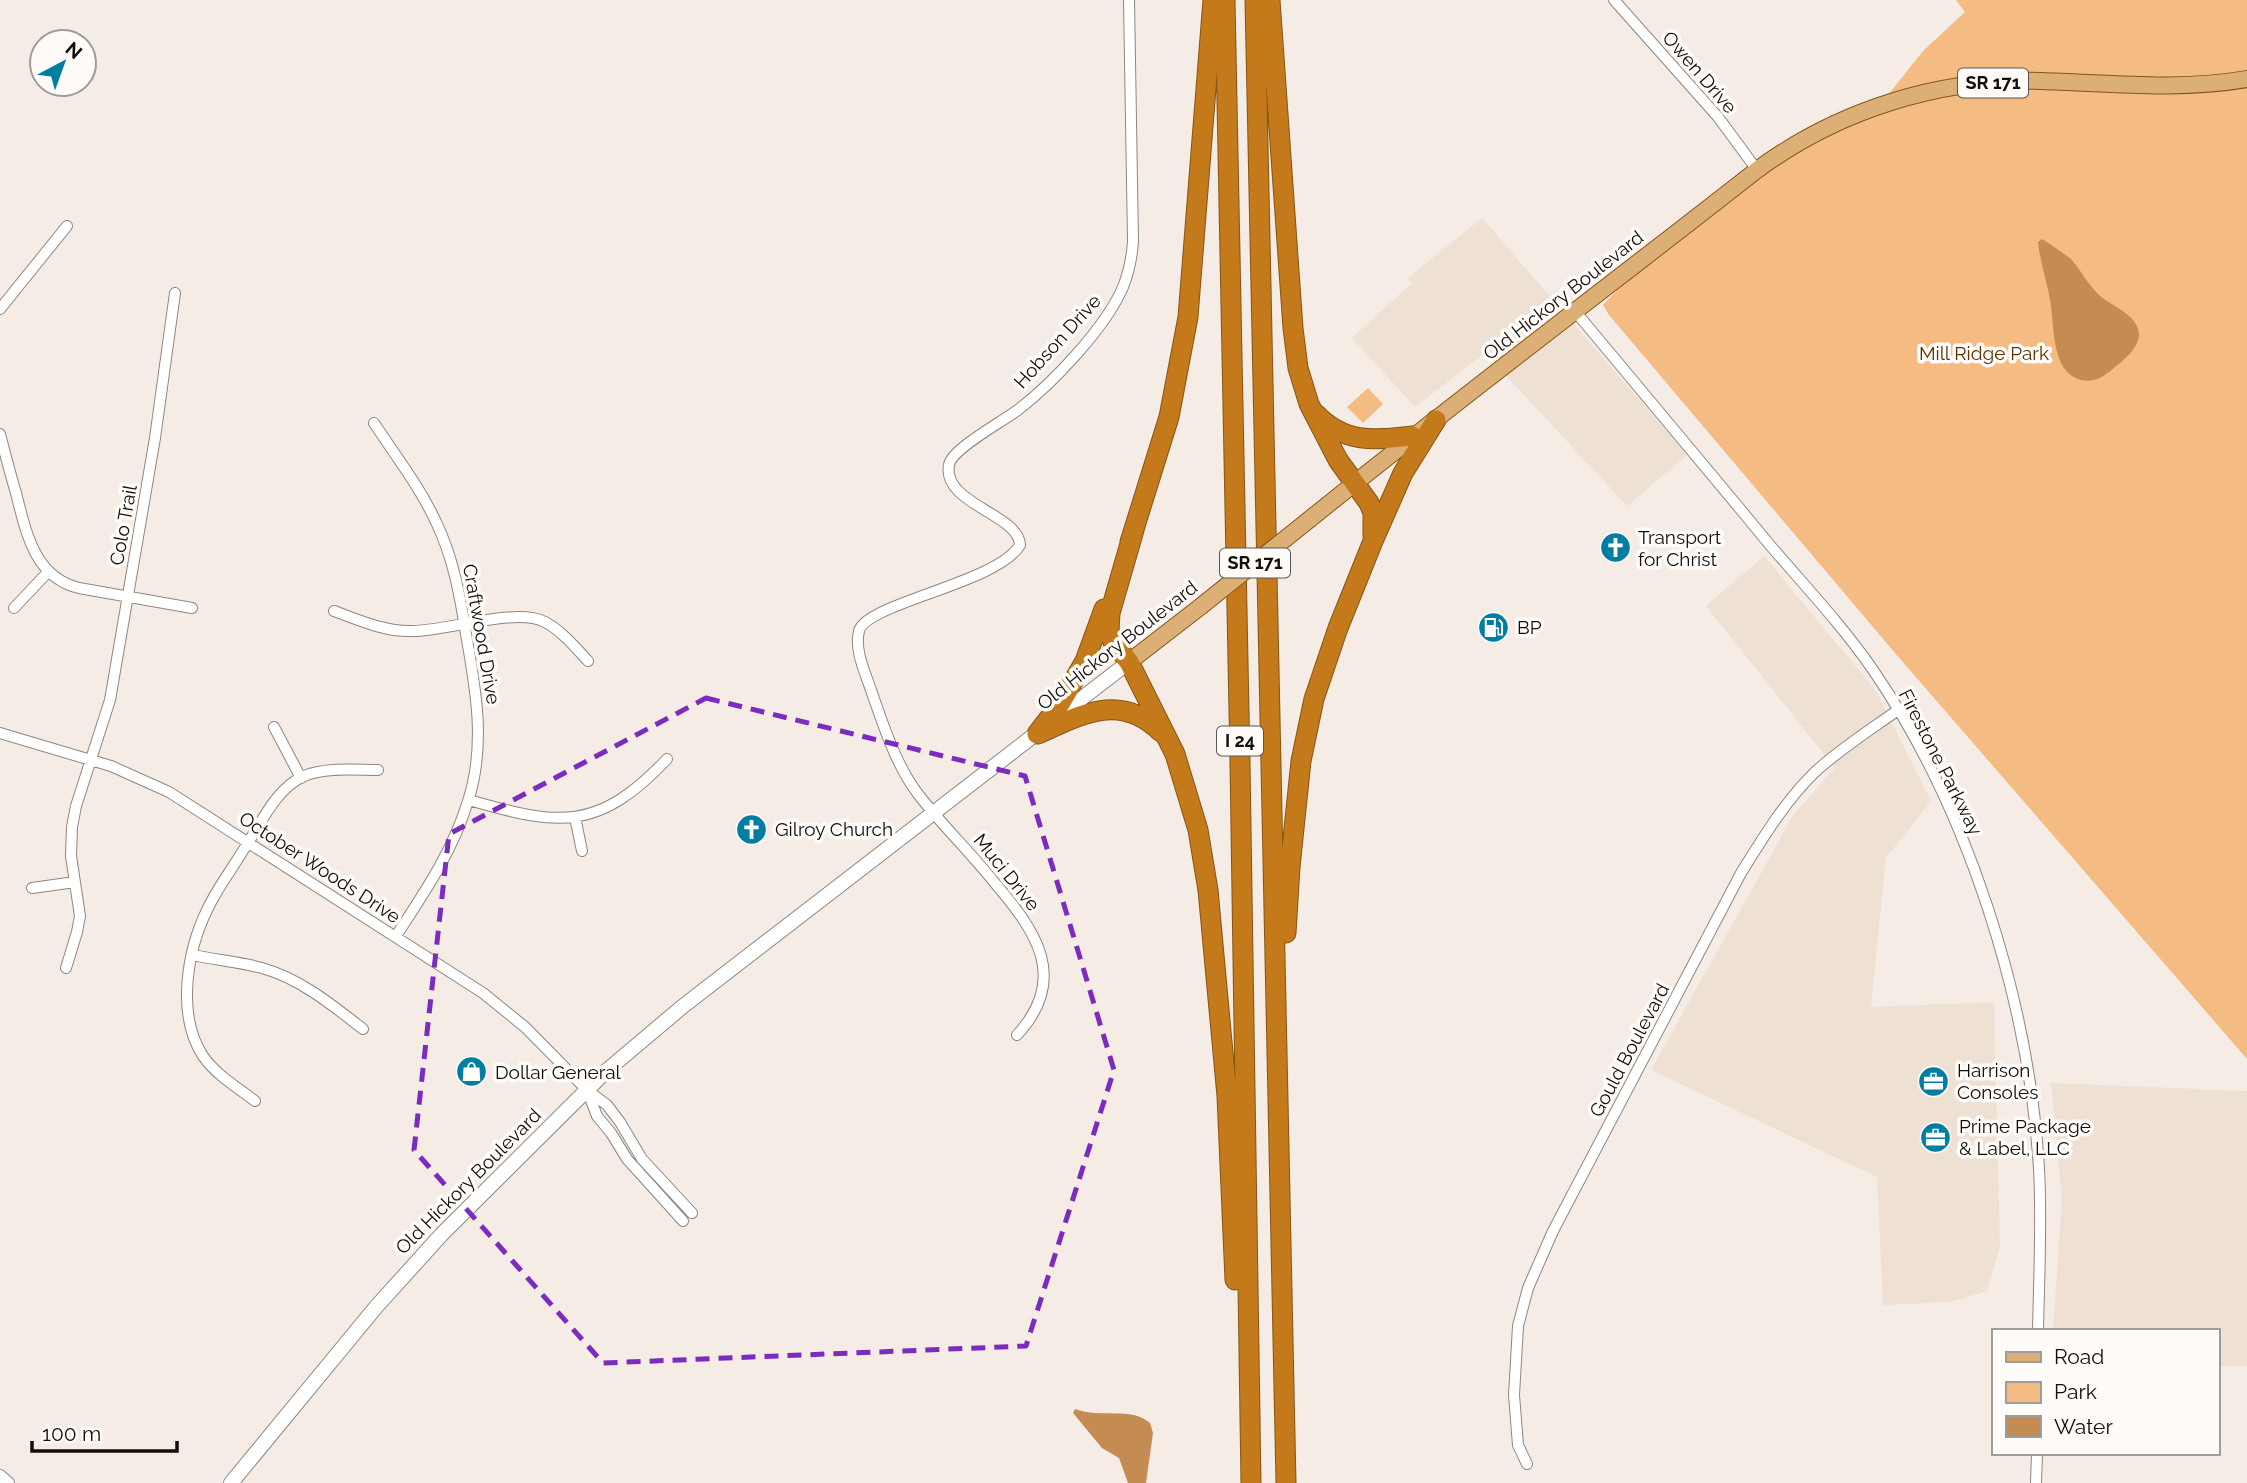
<svg xmlns="http://www.w3.org/2000/svg" width="2247" height="1483" font-family="Raleway,sans-serif">
<rect width="100%" height="100%" fill="#f5ece5"/>
<path fill="#eee0d3" d="M1482 218 1687 455 1627 506 1485 353 1415 407 1352 338 1412 283 1408 278Z
M1764 556 1876 691 1931 801 1886 858 1871 1007 1994 1002 2000 1247 1987 1291 1950 1302 1883 1305 1877 1177 1651 1070 1794 814 1835 768 1706 606Z
M2051 1083 2247 1091V1366H2217V1331H2053L2062 1198Z"/>
<path fill="#f4bb82" d="M1956 0H2247V1059L1895 653 1609 315 1603 305 1617 290 1749 184 1792 153 1872 115 1923 51 1965 12Z
M1368 388 1383 404 1363 423 1347 407Z"/>
<path fill="#c48c53" d="M2042 239C2046 241 2069 257 2072 260 2081 271 2088 284 2098 294 2110 306 2138 314 2139 334 2139 348 2123 361 2114 368 2103 377 2095 383 2081 380 2050 372 2055 325 2050 300 2047 281 2040 262 2038 242Z
M1075 1409C1101 1419 1131 1406 1150 1423L1153 1433 1146 1483H1128L1119 1458 1102 1448 1073 1413Z"/>
<g fill="none" stroke-linecap="round" stroke-linejoin="round">
<defs>
<path id="minor" d="M1614 0 1718 117 1757 170
M0 309 67 226
M1575 311C1640 389 1705 466 1769 544 1804 585 1842 625 1873 670 1968 808 2029 1001 2039 1168 2042 1222 2039 1277 2038 1331
M374 423C395 455 420 487 436 522 453 557 460 595 466 634 476 690 486 746 468 801 453 851 424 893 396 936
M0 434C5 453 10 473 16 493 26 532 34 577 79 588L192 608
M14 608 48 572
M334 611C359 620 385 632 412 631 448 631 516 607 545 622 562 631 575 647 588 661
M274 727 301 778
M0 733 111 766 169 792 483 993 525 1027 587 1090 607 1105 620 1122 642 1159 692 1213
M469 800C559 826 598 832 667 759
M575 817 582 851
M32 888 75 882
M193 955C216 960 240 962 262 968 301 979 332 1005 363 1029
M66 968 77 932 80 916 71 856 72 827 76 806 110 700 155 438 175 293
M1017 1035C1070 978 1035 930 994 882 970 852 941 824 918 794 896 765 884 727 872 693 866 674 854 651 859 631 866 603 998 583 1020 545 1019 514 942 504 949 465 951 449 1004 421 1019 409 1053 383 1106 327 1123 287 1129 272 1132 257 1133 241L1129 0
M587 1090 597 1116 611 1133 627 1159 683 1221
M255 1101C237 1087 216 1075 203 1056 176 1015 187 950 208 908 218 887 232 869 244 849 261 824 275 789 304 776 326 767 355 770 378 770
M1527 1464 1518 1445 1514 1395 1518 1326 1528 1288 1553 1231 1741 873C1763 838 1785 801 1815 772 1840 749 1870 730 1898 710
M2036 1483 2037 1453"/>
<path id="tertiary" d="M0 1476 8 1483"/>
<path id="secondary" d="M231 1483 376 1307 442 1234 605 1072 682 1007 1129 662"/>
<path id="primary" d="M1310 519C1457 400 1608 287 1757 170 1838 110 1940 78 2041 81 2110 83 2178 91 2247 79
M1129 662 1200 607"/>
<path id="motorway" d="M1225 0 1240 762 1251 1483
M1255 0 1286 1483
M1270 0 1293 328 1298 368 1309 404 1338 460 1369 503 1373 513V536
M1316 414C1345 444 1374 440 1412 436
M1134 530 1110 613 1109 630 1113 642 1129 662 1175 754 1198 830 1208 890 1227 1096 1235 1280
M1130 542 1169 417 1188 317 1213 0
M1037 734 1060 704 1085 661 1104 609
M1038 734C1083 714 1120 692 1161 732
M1286 933 1290 867 1301 761 1314 699 1338 628 1373 541 1403 473 1436 420"/>
</defs>
<use href="#minor" stroke="#8e8780" stroke-width="12"/>
<use href="#tertiary" stroke="#8e8780" stroke-width="14"/>
<use href="#secondary" stroke="#8e8780" stroke-width="16"/>
<use href="#primary" stroke="#855516" stroke-width="18"/>
<use href="#motorway" stroke="#855516" stroke-width="21"/>
<use href="#minor" stroke="#fff" stroke-width="10"/>
<use href="#tertiary" stroke="#fff" stroke-width="12"/>
<use href="#secondary" stroke="#fff" stroke-width="14"/>
<use href="#primary" stroke="#dcaf76" stroke-width="16"/>
<use href="#motorway" stroke="#c47a1b" stroke-width="19"/>
<defs>
<path id="primary-bridge" d="M1200 607 1310 519"/>
</defs>
<use href="#primary-bridge" stroke="#855516" stroke-width="18" stroke-linecap="butt"/>
<use href="#primary-bridge" stroke="#dcaf76" stroke-width="16"/>
</g>
<path fill="none" stroke="#7b2cbf" stroke-width="5" stroke-dasharray="14 9" stroke-linejoin="round" d="M706 698 1025 776 1114 1070 1026 1346 603 1363 414 1150 449 834Z"/>
<defs>
<symbol id="church-disc" viewBox="-11 -11 22 22"><circle r="9.5" fill="#007da3" stroke="#fefbf8"/><path d="M-1.2-6h2.4v3.5h3.3v2.4h-3.3V6h-2.4V-.1h-3.3v-2.4h3.3Z" fill="#fff"/></symbol>
<symbol id="fuel-disc" viewBox="-11 -11 22 22"><circle r="9.5" fill="#007da3" stroke="#fefbf8"/><path d="M-5.5-6h7V0h2V4h1.3V-2.5L3-4.5l.8-.8L6-3V5H2.5V1h-1V6h-7ZM-4.2-4.7v3.2H.2V-4.7Z" fill="#fff"/></symbol>
<symbol id="shop-disc" viewBox="-11 -11 22 22"><circle r="9.5" fill="#007da3" stroke="#fefbf8"/><path d="M-5-2.5h2.3a2.7 3.5 0 0 1 5.4 0H5L5.5 6h-11ZM-1.5-2.5h3a1.5 2.3 0 0 0-3 0Z" fill="#fff"/></symbol>
<symbol id="office-disc" viewBox="-11 -11 22 22"><circle r="9.5" fill="#007da3" stroke="#fefbf8"/><path d="M-6-3h4V-5.5h4V-3h4V5H-6ZM-1-4.5V-3h2v-1.5ZM-6 0V1H6V0Z" fill="#fff"/></symbol>
</defs>
<g fill-rule="evenodd">
<use href="#church-disc" x="1598" y="530" width="35" height="35"/>
<use href="#fuel-disc" x="1476" y="610" width="35" height="35"/>
<use href="#church-disc" x="734" y="812" width="35" height="35"/>
<use href="#shop-disc" x="454" y="1054" width="35" height="35"/>
<use href="#office-disc" x="1916" y="1064" width="35" height="35"/>
<use href="#office-disc" x="1918" y="1120" width="35" height="35"/>
</g>
<g text-anchor="middle" stroke-width="7" stroke-linejoin="round" paint-order="stroke">
<g fill="#fefbf8" stroke="#585653" stroke-width="2">
<rect x="1958" y="68.5" width="70" height="29" rx="5"/>
<rect x="1220" y="548.5" width="70" height="29" rx="5"/>
<rect x="1217" y="726.5" width="46" height="29" rx="5"/>
</g>
<g font-size="18" font-weight="bold" fill="#110f0c">
<text x="1993" y="89">SR 171</text>
<text x="1255" y="569">SR 171</text>
<text x="1240" y="747">I 24</text>
</g>
<g font-size="19" fill="#110f0c" stroke="#fefbf8">
<text transform="translate(1700 72) rotate(49)" y="7">Owen Drive</text>
<text transform="translate(1563 295) rotate(-38)" y="7">Old Hickory Boulevard</text>
<text transform="translate(1057 341) rotate(-48)" y="7">Hobson Drive</text>
<text transform="translate(123 525) rotate(-80)" y="7">Colo Trail</text>
<text transform="translate(482 634) rotate(80)" y="7">Craftwood Drive</text>
<text transform="translate(1117 645) rotate(-38)" y="7">Old Hickory Boulevard</text>
<text transform="translate(1941 762) rotate(63)" y="7">Firestone Parkway</text>
<text transform="translate(320 867) rotate(33)" y="7">October Woods Drive</text>
<text transform="translate(1007 872) rotate(51)" y="7">Muci Drive</text>
<text transform="translate(1629 1050) rotate(-62)" y="7">Gould Boulevard</text>
<text transform="translate(468 1181) rotate(-45)" y="7">Old Hickory Boulevard</text>
</g>
<g font-size="19" fill="#5b3505" stroke="#fefbf8">
<text x="1984" y="360">Mill Ridge Park</text>
</g>
<g font-size="19" fill="#110f0c" stroke="#fefbf8" text-anchor="start">
<text x="1638" y="544">Transport<tspan x="1638" dy="22">for Christ</tspan></text>
<text x="1517" y="634">BP</text>
<text x="775" y="836">Gilroy Church</text>
<text x="1957" y="1077">Harrison<tspan x="1957" dy="22">Consoles</tspan></text>
<text x="495" y="1079">Dollar General</text>
<text x="1959" y="1133">Prime Package<tspan x="1959" dy="22">&amp; Label, LLC</tspan></text>
</g>
</g>
<rect x="1992" y="1329" width="228" height="126" fill="#fefbf8" stroke="#9f9d9a" stroke-width="2"/>
<rect x="2006" y="1352" width="35" height="10" fill="#dcaf76" stroke="#9f9d9a" stroke-width="2"/>
<text x="2054" y="1364" font-size="21" fill="#110f0c">Road</text>
<rect x="2006" y="1382" width="35" height="21" fill="#f4bb82" stroke="#9f9d9a" stroke-width="2"/>
<text x="2054" y="1399" font-size="21" fill="#110f0c">Park</text>
<rect x="2006" y="1416" width="35" height="21" fill="#c48c53" stroke="#9f9d9a" stroke-width="2"/>
<text x="2054" y="1434" font-size="21" fill="#110f0c">Water</text>
<g transform="translate(63 63) rotate(41)"><circle r="33" fill="#fefbf8" stroke="#9f9d9a" stroke-width="2"/>
<path d="M0-5L12 26L0 18L-12 26Z" fill="#007da3"/>
<text y="-10" font-size="19" font-weight="bold" text-anchor="middle" fill="#110f0c">N</text>
</g>
<path d="M32 1441v10h145v-10" fill="none" stroke="#110f0c" stroke-width="3.5"/>
<text x="42" y="1441" font-size="21" fill="#110f0c" stroke="#fefbf8" stroke-width="5" paint-order="stroke">100 m</text>
</svg>
